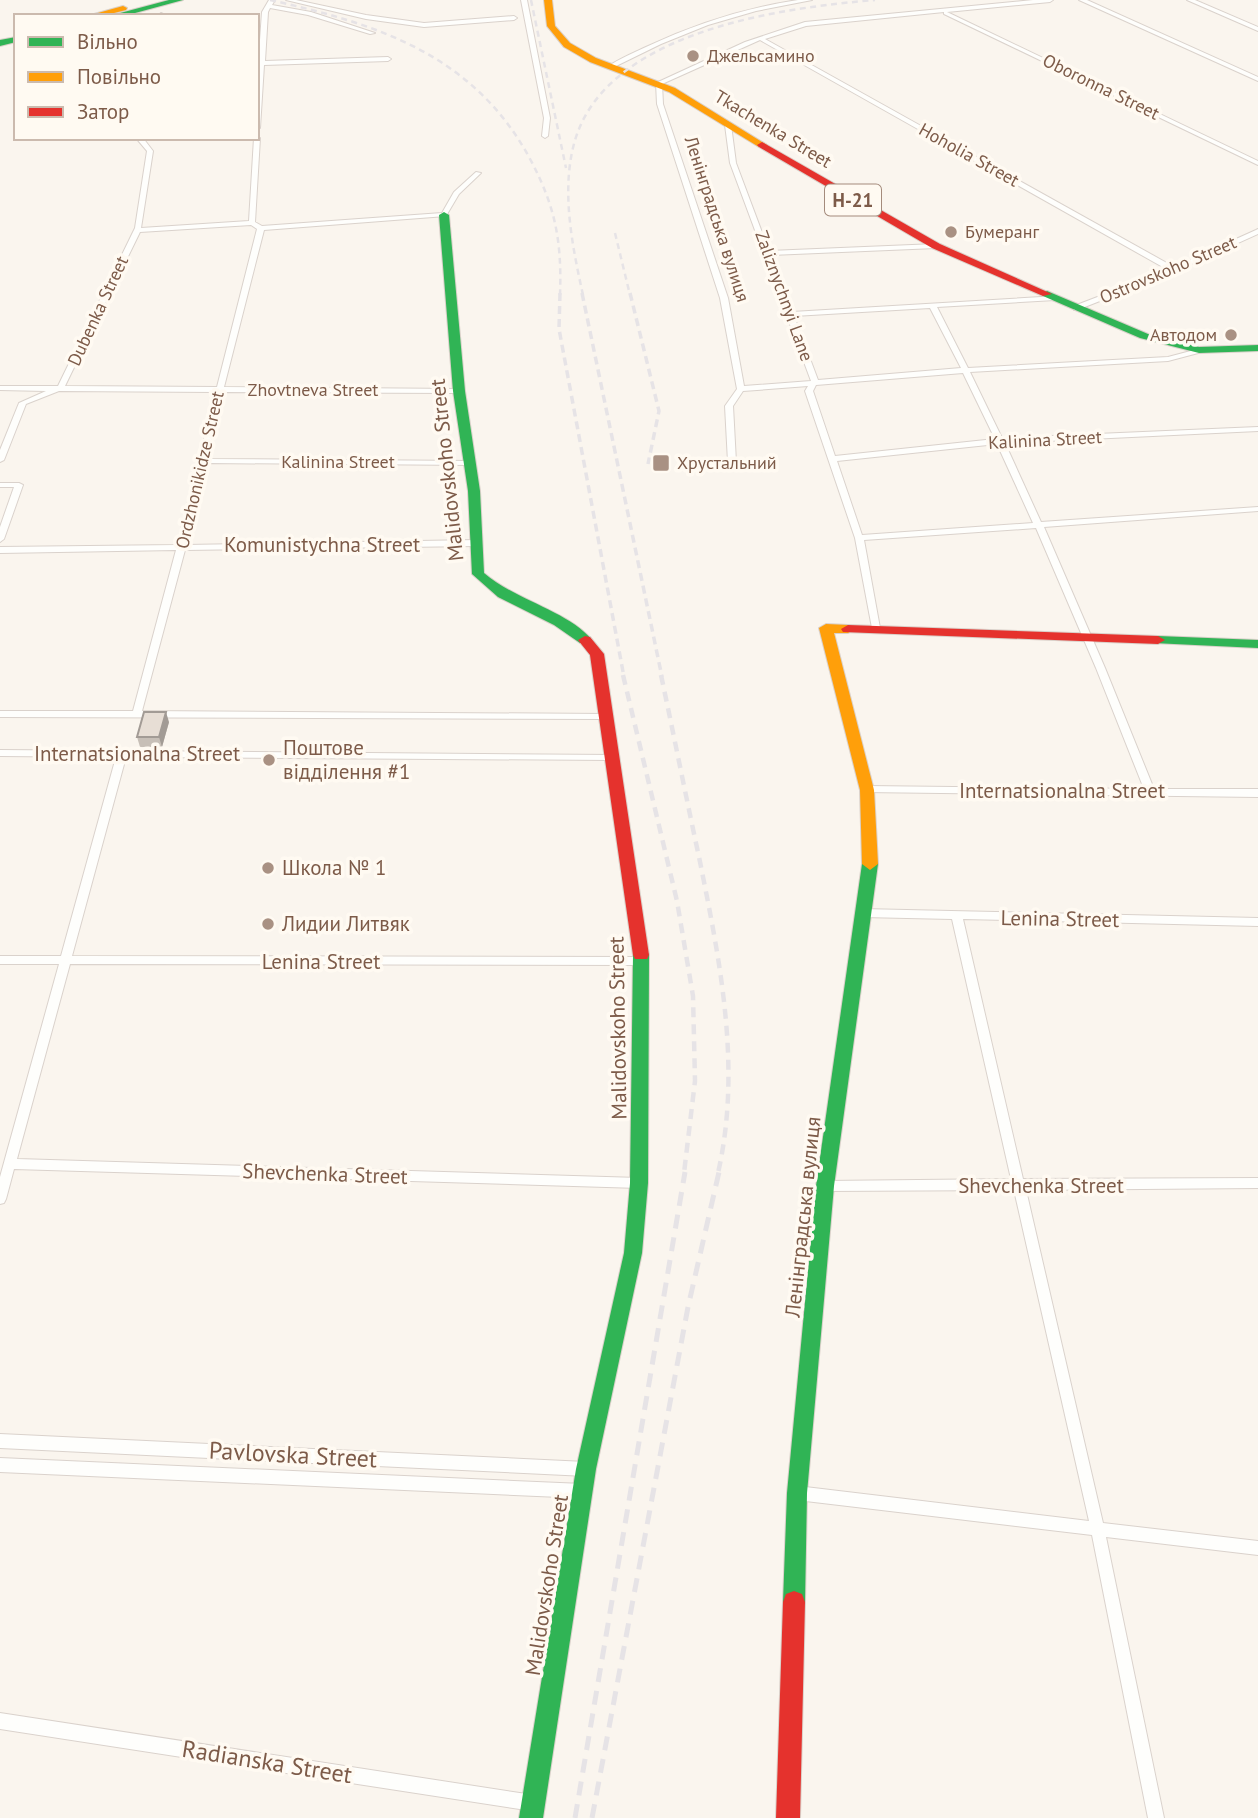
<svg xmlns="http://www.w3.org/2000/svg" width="1258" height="1818" font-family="'PT Sans',sans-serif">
<rect width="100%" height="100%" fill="#faf5ee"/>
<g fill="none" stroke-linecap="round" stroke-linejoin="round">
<defs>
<path id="street" d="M269 0H275L272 5 311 12 375 33 370 34 308 15 270 8 268 12 265 61 388 57 391 59 388 61 264 65 260 128 257 130V82L262 12Z
M286 0H296L366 15 424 23 514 16 517 18 514 20 424 27 366 19Z
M521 0H527L550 118 548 136 545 138 542 136 544 118Z
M798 0H812L756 11 708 25 661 44 612 68 607 67C619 59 633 53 646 47 695 24 745 8 798 0Z
M1033 0H1053L1050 2 947 12 1258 161V165L944 14V12L806 26 765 39 1174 267 1256 230 1258 229V234L1176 271 1077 310H1074V306L1168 270 760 40 662 84 663 104 728 298 744 386 811 381 730 163 725 125 728 123 731 125 736 163 769 251 936 244 939 246 936 248 771 255 792 312 1058 296 1059 298 1055 300 937 307 968 368 1168 357 1202 348V352L1168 361 970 372 1002 438 1258 427V431L1005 443 1041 522 1258 507V511L1044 527 1105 668 1154 789H1258V797L864 792 862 790 867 786 1144 789 1096 668 1036 528 864 540 880 628 876 631 872 628 855 538 805 391 808 386 743 391 733 406 736 462 732 464 728 462 725 406 737 389 720 298 657 104 656 83 745 42 805 22ZM930 308 961 368 818 380 794 316ZM963 373 995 439 835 456 813 391 816 385ZM997 444 1033 523 862 535 837 461Z
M1079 0H1087L1258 77V81Z
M1187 0H1195L1258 27V31Z
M161 13 163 14 164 16H158Z
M257 136 260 138 255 222 262 226 442 213 454 192 476 172 481 173 459 194 446 216 264 230 224 387 459 389 463 391 459 393 223 392 207 459 471 461 475 463 471 465 206 463 186 545 477 540 481 543 477 546 185 550 142 711 606 714 611 717 609 719 0 717V711H133L176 550 0 553V547L177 545 216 392 59 391 26 404 4 460 0 462V450L19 403 46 391 0 390V386H58L135 228 147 151 136 138H143L153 151 141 228 249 221 254 138H257ZM251 225 257 229 217 387 65 386 140 232Z
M0 483H19L23 485 4 539 0 542V527L14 487H0Z
M0 750 614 755 616 757 611 760 126 757 72 956 642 957 646 958 647 961 646 964 642 965 70 964 17 1159 639 1178 643 1179 645 1183 643 1187 639 1188 14 1169 6 1199 4 1203 0 1204V1177L59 964H0V956H61L116 757 0 756Z
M862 909 1258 918V926L963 919 1023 1179 1258 1178V1188L1026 1190 1103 1523 1258 1541V1555L1106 1537 1164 1818H1148L1092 1535 797 1500 792 1498 790 1493 792 1488 797 1486 1089 1521 1014 1190 825 1191 821 1190 819 1186 821 1182 825 1181 1011 1179 952 919 862 917 858 916 857 913 858 910Z
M0 1434 586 1462 591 1464 593 1469 591 1474 586 1476 0 1448Z
M0 1458 583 1484 588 1486 590 1491 588 1496 583 1498 0 1472Z
M0 1713 533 1795 538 1798 541 1803 538 1808 533 1811 0 1729Z"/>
<path id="fast" d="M169 0H183L124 16H109Z
M16 37V42L0 46V40Z
M444 212 449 215 465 391 480 491 484 573C515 600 568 611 592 640L590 643H580L554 625 498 597 472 574 468 491 453 391 439 215Z
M1047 291 1148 334 1199 347 1258 345V351L1199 353 1140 338 1043 296 1042 294Z
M1158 636 1258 640V648L1153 643 1151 640 1153 637Z
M870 858 878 864 834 1186 807 1493 805 1602 802 1610 794 1613 786 1610 783 1602 787 1493 816 1186 862 864Z
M641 949 647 951 649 955 648 1183 642 1253 596 1469 543 1818H519L576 1469 624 1253 630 1183 633 955 635 951Z"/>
<path id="slow" d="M544 0H552L555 26 570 43 596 58 675 88 767 145 759 147 669 92 590 62 564 47 547 26Z
M123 6 127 8 126 10 102 16H87Z
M826 624 848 625 855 629 848 633H834L874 790 878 864 870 870 862 864 860 790 819 628Z"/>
<path id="jam" d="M762 142 940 244 1052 294 1043 296 932 248 759 147 757 145Z
M848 625 1158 636 1165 640 1158 644 843 632 841 629Z
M585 636 590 637 604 654 649 955 647 959H635L633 955 590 655 578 640Z
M794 1591 802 1594 805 1602 800 1818H776L783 1602 786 1594Z"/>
</defs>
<use href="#street" stroke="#dad2cc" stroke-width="2"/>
<use href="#fast" stroke="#dad1ca" stroke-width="2"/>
<use href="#slow" stroke="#dad1ca" stroke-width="2"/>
<use href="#jam" stroke="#dad1ca" stroke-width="2"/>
<use href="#street" fill="#fefefc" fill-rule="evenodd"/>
<use href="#fast" fill="#30b455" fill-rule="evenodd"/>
<use href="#slow" fill="#ff9f0a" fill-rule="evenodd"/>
<use href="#jam" fill="#e5322d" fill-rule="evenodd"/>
<path stroke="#e6e3e6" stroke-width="2.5" stroke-dasharray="6 4.5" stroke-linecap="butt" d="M270 0C378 24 473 55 529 157 555 205 562 240 560 295
M531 0 566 168
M615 233 630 295
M583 295C572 245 560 187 576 137 611 31 780 8 875 0"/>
<path stroke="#e6e3e6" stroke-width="3.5" stroke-dasharray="8 5" stroke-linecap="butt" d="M560 293 559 329 624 677
M582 293 662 677
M630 293 659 411 648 464"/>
<path stroke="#e6e3e6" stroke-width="4.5" stroke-dasharray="10 7" stroke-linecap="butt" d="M623 675 677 901 693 996 695 1081 684 1173
M661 675C674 736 686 797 699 857 720 961 742 1068 718 1173"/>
<path stroke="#e6e3e6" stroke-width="5" stroke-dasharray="14 9" stroke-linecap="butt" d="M575 1818 685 1172
M592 1818 688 1307 719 1172"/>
</g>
<path fill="#c7bfb7" d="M169 722 162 747H140L137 737Z"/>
<path fill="#a29b95" d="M166 712 169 722 162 747 159 737Z"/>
<path fill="#e7ded5" stroke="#a29b95" stroke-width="2" d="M144 712H166L159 737H137Z"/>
<g fill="#a99183" stroke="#fffaf2" stroke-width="2.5">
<circle cx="693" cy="56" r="7"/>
<circle cx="951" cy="232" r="7"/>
<circle cx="1231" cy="335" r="7"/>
<rect x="652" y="454" width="18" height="18" rx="3.5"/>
<circle cx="269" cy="760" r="7"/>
<circle cx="268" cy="868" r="7"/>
<circle cx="268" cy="924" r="7"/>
</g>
<g text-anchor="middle" stroke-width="7" stroke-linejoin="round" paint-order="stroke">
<g font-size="18" fill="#7d5b49" stroke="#fffaf2" text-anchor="start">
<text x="707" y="62">Джельсамино</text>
<text x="965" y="238">Бумеранг</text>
<text x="1217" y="341" text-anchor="end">Автодом</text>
<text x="677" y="469">Хрустальний</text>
</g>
<g font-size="18" fill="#7d5b49" stroke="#fffaf2">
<text transform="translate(1101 87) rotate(26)" y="6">Oboronna Street</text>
<text transform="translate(773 129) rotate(31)" y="6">Tkachenka Street</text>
<text transform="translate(969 155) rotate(29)" y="6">Hoholia Street</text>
<text transform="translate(717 219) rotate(72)" y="6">Ленінградська вулиця</text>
<text transform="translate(1168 270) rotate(-23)" y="6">Ostrovskoho Street</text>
<text transform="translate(784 296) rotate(70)" y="6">Zaliznychnyi Lane</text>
<text transform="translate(98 311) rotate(-65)" y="6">Dubenka Street</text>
<text x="313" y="396">Zhovtneva Street</text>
<text transform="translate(1045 440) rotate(-3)" y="6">Kalinina Street</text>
<text x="338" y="468">Kalinina Street</text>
<text transform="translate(200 470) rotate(-77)" y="6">Ordzhonikidze Street</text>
</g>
<rect fill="#fffaf2" stroke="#a48b7c" stroke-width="2" x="825" y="184.5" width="56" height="31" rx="5"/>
<g font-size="19" font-weight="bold" fill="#7d5b49">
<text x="853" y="207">Н-21</text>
</g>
<g font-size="21" fill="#7d5b49" stroke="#fffaf2">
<text transform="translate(447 470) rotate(-96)" y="7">Malidovskoho Street</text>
<text x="322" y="552">Komunistychna Street</text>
<text x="137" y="761">Internatsionalna Street</text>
<text x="1062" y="798">Internatsionalna Street</text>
<text transform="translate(1060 919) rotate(1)" y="7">Lenina Street</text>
<text x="321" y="969">Lenina Street</text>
<text transform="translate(618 1028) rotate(-91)" y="7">Malidovskoho Street</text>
<text transform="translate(325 1174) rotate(2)" y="7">Shevchenka Street</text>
<text x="1041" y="1193">Shevchenka Street</text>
<text transform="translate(803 1217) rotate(-84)" y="7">Ленінградська вулиця</text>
<text transform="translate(547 1585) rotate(-81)" y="7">Malidovskoho Street</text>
</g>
<g font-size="21" fill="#7d5b49" stroke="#fffaf2" text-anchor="start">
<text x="283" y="755">Поштове<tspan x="283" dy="24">відділення #1</tspan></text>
<text x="282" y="875">Школа № 1</text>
<text x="282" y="931">Лидии Литвяк</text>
</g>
<g font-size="24" fill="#7d5b49" stroke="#fffaf2">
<text transform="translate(293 1455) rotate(3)" y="8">Pavlovska Street</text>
<text transform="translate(267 1762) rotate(9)" y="8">Radianska Street</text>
</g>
</g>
<rect x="14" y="14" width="245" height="126" fill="#fffaf2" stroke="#cbbaae" stroke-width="2"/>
<rect x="28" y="37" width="35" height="10" fill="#30b455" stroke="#cbbaae" stroke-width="2"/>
<text x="77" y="49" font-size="21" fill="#7d5b49">Вільно</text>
<rect x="28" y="72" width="35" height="10" fill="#ff9f0a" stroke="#cbbaae" stroke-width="2"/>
<text x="77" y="84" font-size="21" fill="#7d5b49">Повільно</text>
<rect x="28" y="107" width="35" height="10" fill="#e5322d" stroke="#cbbaae" stroke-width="2"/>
<text x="77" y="119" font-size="21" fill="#7d5b49">Затор</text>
</svg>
